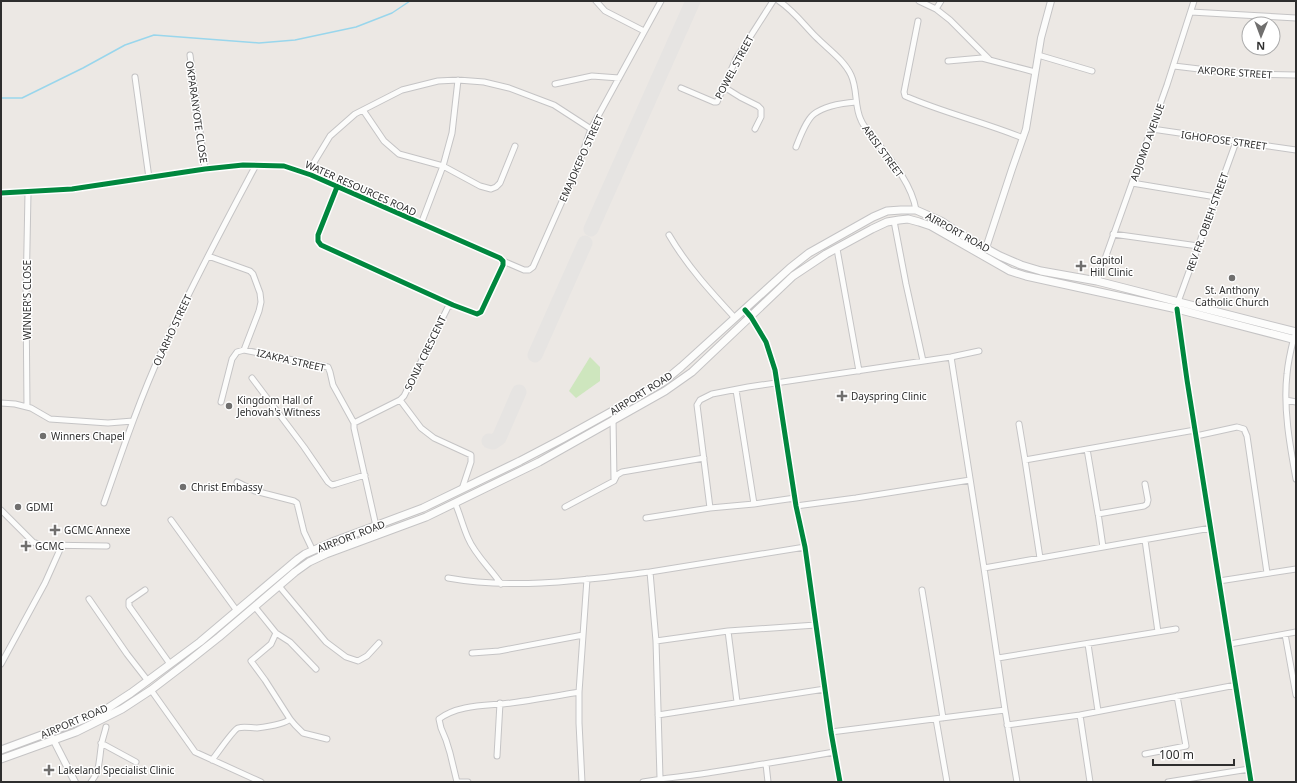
<svg xmlns="http://www.w3.org/2000/svg" width="1297" height="783" font-family="'Noto Sans',sans-serif">
<rect width="100%" height="100%" fill="#ece8e4"/>
<path fill="#cee6be" d="M590 357 600 367V381L576 398 569 391Z"/>
<g fill="none" stroke-linecap="round" stroke-linejoin="round">
<path stroke="#99d6ec" stroke-width="1.5" d="M1 98H22L83 68 125 45 154 35 259 43 295 40 356 27 392 13 410 1"/>
<path stroke="#e6e4e2" stroke-width="15" d="M591 229 693 1
M535 355 585 243
M489 441 493 442 499 438 519 392"/>
<defs>
<path id="minor" d="M596 1 605 11 644 31
M779 1C794 11 804 25 816 37 828 49 844 60 851 75 858 90 854 106 861 120 864 128 872 135 877 142 893 162 912 185 916 210
M919 1 936 9 950 20 989 59
M936 9 941 1
M1191 12 1296 18
M918 21 904 92 905 96C944 113 984 122 1023 138
M190 55 205 169
M1038 55 1092 71
M948 61 982 58 1035 72
M1174 66 1241 74 1296 75
M135 77 149 178
M555 84 592 76 619 78
M724 87 740 97 758 106 761 109V117L755 129
M681 88 714 102H717L736 59 773 1
M363 110 384 141 399 154 443 166 480 186 491 189 496 187 500 183 515 146
M1152 129 1296 150
M796 147C800 137 806 120 814 114 826 105 843 103 856 102
M307 174 330 136 355 114 402 90 438 81 458 80 484 82 509 88 554 105 591 129
M1132 183 1216 197
M1 193 72 189 205 169 243 165 284 166 311 175 500 258 503 261V265L481 312 477 314 453 305 321 245 318 241V235L337 187
M894 221 906 284 923 361
M421 224 443 166 452 133 458 80
M1113 234 1198 246
M669 235C687 266 711 292 735 318
M837 249 859 371
M208 256 250 271 253 274 260 293 261 302 259 311 244 350
M503 261 524 270H529L533 267 579 163 591 129 661 1
M1097 281 1167 85 1194 1
M1178 302 1236 142
M1177 309 1187 380 1251 782
M745 310 751 317 766 342 775 370 796 506 805 547 831 732 840 782
M1294 337C1291 349 1288 362 1287 374 1283 408 1290 446 1296 479
M951 357 984 568 1005 710 1017 782
M252 378 304 447 328 482 332 485 336 484 365 475
M736 390 754 504
M400 400 421 428 434 438 471 455V462L462 489
M1286 400 1296 402
M221 402 232 359 237 352 244 350 328 367 330 372 333 385 354 423V428L376 526
M1 403 15 404 31 408 50 419 108 423 133 421
M27 407 26 297 28 193
M613 419 614 480
M354 423 400 400 404 396 448 307 453 305
M1019 424 1025 460
M1196 436 1237 427 1244 429 1247 436 1267 573
M1087 449 1098 514 1144 506 1147 504 1148 500 1145 484
M237 482 255 491 294 501 297 503 304 532 313 551
M795 498 754 504 710 508 697 405 700 400 712 394 748 387 951 357 979 351
M104 503C122 451 140 398 163 348 191 286 224 225 256 165
M455 503C460 514 463 527 468 538 475 555 491 569 501 584
M796 506 856 498 970 480
M565 507 614 481 617 475 622 472 704 458
M1 510 33 542 41 545 107 546
M1098 513 1103 547
M646 518 710 508
M171 520 237 611
M1145 540 1158 632
M1040 558 1025 460 1195 430
M984 568 1211 528
M650 572 805 547
M448 578C515 590 583 580 650 572L656 641 660 778
M1219 581 1296 569
M279 586 326 642 346 657 358 661 367 656 379 643
M145 590 129 601V606L170 664
M922 590 943 718
M89 599 127 654 148 681
M255 607 276 633 271 644 251 661 265 680 290 719 295 725 303 733 327 739
M728 631 737 702
M276 633 290 642 316 669
M1285 634 1296 695
M656 641 728 631 816 625
M1088 644 1098 711
M1230 644 1296 632
M472 653 499 651 583 635
M998 658 1176 629
M1 664 45 583 62 545
M151 690 195 752 261 782
M658 715 825 689
M1080 715 1090 782
M936 719 947 782
M1007 725 1080 715 1236 685
M831 732 1005 710
M101 743 136 762
M1145 754 1186 746 1177 696
M497 756 500 703
M212 760C217 754 233 730 238 728 244 726 251 728 257 728 265 727 285 724 290 719
M766 764 768 782
M91 782C101 770 99 756 102 742 103 737 105 732 106 727
M457 782 450 753 446 740 441 728 439 719C459 704 488 706 511 703 534 700 556 696 579 692
M457 782H468
M582 782 579 723V692L587 579
M643 782C662 778 681 777 701 774 745 767 790 760 834 752
M1168 782 1249 769"/>
<path id="tertiary" d="M986 248 1012 169 1026 129 1041 38 1051 1
M53 739 75 782"/>
<path id="secondary" d="M1 750 82 720 105 710 131 693 200 642 298 559 305 554 332 542 423 508 520 461 562 439 636 398 663 382 681 367 790 268 809 253 873 217 887 211 901 210H916L941 221 965 237 1000 256 1021 265 1041 271 1097 281 1296 332
M1 759 76 732 122 709 151 690 185 664 219 637 295 572 309 562 326 554 426 517 539 462 665 391 692 372 793 276 826 254 872 229 887 222 899 220 908 219 919 222 931 226 1010 271 1026 276 1177 309 1296 340"/>
</defs>
<use href="#minor" stroke="#c5c4c5" stroke-width="7"/>
<use href="#tertiary" stroke="#c5c4c5" stroke-width="8"/>
<use href="#secondary" stroke="#c5c4c5" stroke-width="9"/>
<use href="#minor" stroke="#fcfcfb" stroke-width="5"/>
<use href="#tertiary" stroke="#fcfcfb" stroke-width="6"/>
<use href="#secondary" stroke="#fcfcfb" stroke-width="7"/>
<defs>
<path id="cycleway" d="M1 193 72 189 205 169 243 165 284 166 311 175 500 258 503 261V265L481 312 477 314 453 305 321 245 318 241V235L337 187
M1177 309 1187 380 1251 782
M745 310 751 317 766 342 775 370 796 506 805 547 831 732 840 782"/>
</defs>
<use href="#cycleway" stroke="#fff" stroke-width="8"/>
<use href="#cycleway" stroke="#00873e" stroke-width="5"/>
</g>
<g fill="#706f6e" stroke="#fff" stroke-width="1.5">
<path d="M1079 260h4v4h4v4h-4v4h-4v-4h-4v-4h4z"/>
<circle cx="1232" cy="278" r="4"/>
<path d="M840 390h4v4h4v4h-4v4h-4v-4h-4v-4h4z"/>
<circle cx="229" cy="406" r="4"/>
<circle cx="43" cy="436" r="4"/>
<circle cx="183" cy="487" r="4"/>
<circle cx="18" cy="507" r="4"/>
<path d="M53 524h4v4h4v4h-4v4h-4v-4h-4v-4h4z"/>
<path d="M24 540h4v4h4v4h-4v4h-4v-4h-4v-4h4z"/>
<path d="M47 764h4v4h4v4h-4v4h-4v-4h-4v-4h4z"/>
</g>
<g text-anchor="middle" stroke-width="3" stroke-linejoin="round" paint-order="stroke">
<g font-size="10" fill="#2e2e2e" stroke="#fff">
<text transform="translate(734 67) rotate(-62)" y="4">POWEL STREET</text>
<text transform="translate(1235 72) rotate(4)" y="4">AKPORE STREET</text>
<text transform="translate(197 112) rotate(82)" y="4">OKPARANYOTE CLOSE</text>
<text transform="translate(1224 140) rotate(8)" y="4">IGHOFOSE STREET</text>
<text transform="translate(1147 142) rotate(-70)" y="4">ADJOMO AVENUE</text>
<text transform="translate(883 151) rotate(54)" y="4">ARISI STREET</text>
<text transform="translate(581 158) rotate(-66)" y="4">EMAJOKEPO STREET</text>
<text transform="translate(361 188) rotate(24)" y="4">WATER RESOURCES ROAD</text>
<text transform="translate(1207 222) rotate(-70)" y="4">REV FR. OBIEH STREET</text>
<text transform="translate(958 232) rotate(29)" y="4">AIRPORT ROAD</text>
<text transform="translate(27 300) rotate(-90)" y="4">WINNER'S CLOSE</text>
<text transform="translate(172 330) rotate(-65)" y="4">OLARHO STREET</text>
<text transform="translate(425 353) rotate(-64)" y="4">SONIA CRESCENT</text>
<text transform="translate(291 360) rotate(13)" y="4">IZAKPA STREET</text>
<text transform="translate(641 393) rotate(-32)" y="4">AIRPORT ROAD</text>
<text transform="translate(351 536) rotate(-21)" y="4">AIRPORT ROAD</text>
<text transform="translate(74 721) rotate(-23)" y="4">AIRPORT ROAD</text>
</g>
<g font-size="10" fill="#2e2e2e" stroke="#fff" text-anchor="start">
<text x="1090" y="264">Capitol<tspan x="1090" dy="12">Hill Clinic</tspan></text>
<text x="1232" y="294" text-anchor="middle">St. Anthony<tspan x="1232" dy="12">Catholic Church</tspan></text>
<text x="851" y="400">Dayspring Clinic</text>
<text x="237" y="404">Kingdom Hall of<tspan x="237" dy="12">Jehovah's Witness</tspan></text>
<text x="51" y="440">Winners Chapel</text>
<text x="191" y="491">Christ Embassy</text>
<text x="26" y="511">GDMI</text>
<text x="64" y="534">GCMC Annexe</text>
<text x="35" y="550">GCMC</text>
<text x="58" y="774">Lakeland Specialist Clinic</text>
</g>
</g>
<rect width="1297" height="783" fill="none" stroke="#2e2e2e" stroke-width="4"/>
<g transform="translate(1261 36) rotate(181)"><circle r="19" fill="#ffffff" stroke="#ababab"/>
<path d="M0-3L7 15L0 10L-7 15Z" fill="#706f6e"/>
<text y="-6" font-size="11" font-weight="bold" text-anchor="middle" fill="#2e2e2e">N</text>
</g>
<path d="M1153 759v6h81v-6" fill="none" stroke="#2e2e2e" stroke-width="2"/>
<text x="1159" y="759" font-size="12" fill="#2e2e2e" stroke="#ffffff" stroke-width="3" paint-order="stroke">100 m</text>
</svg>
